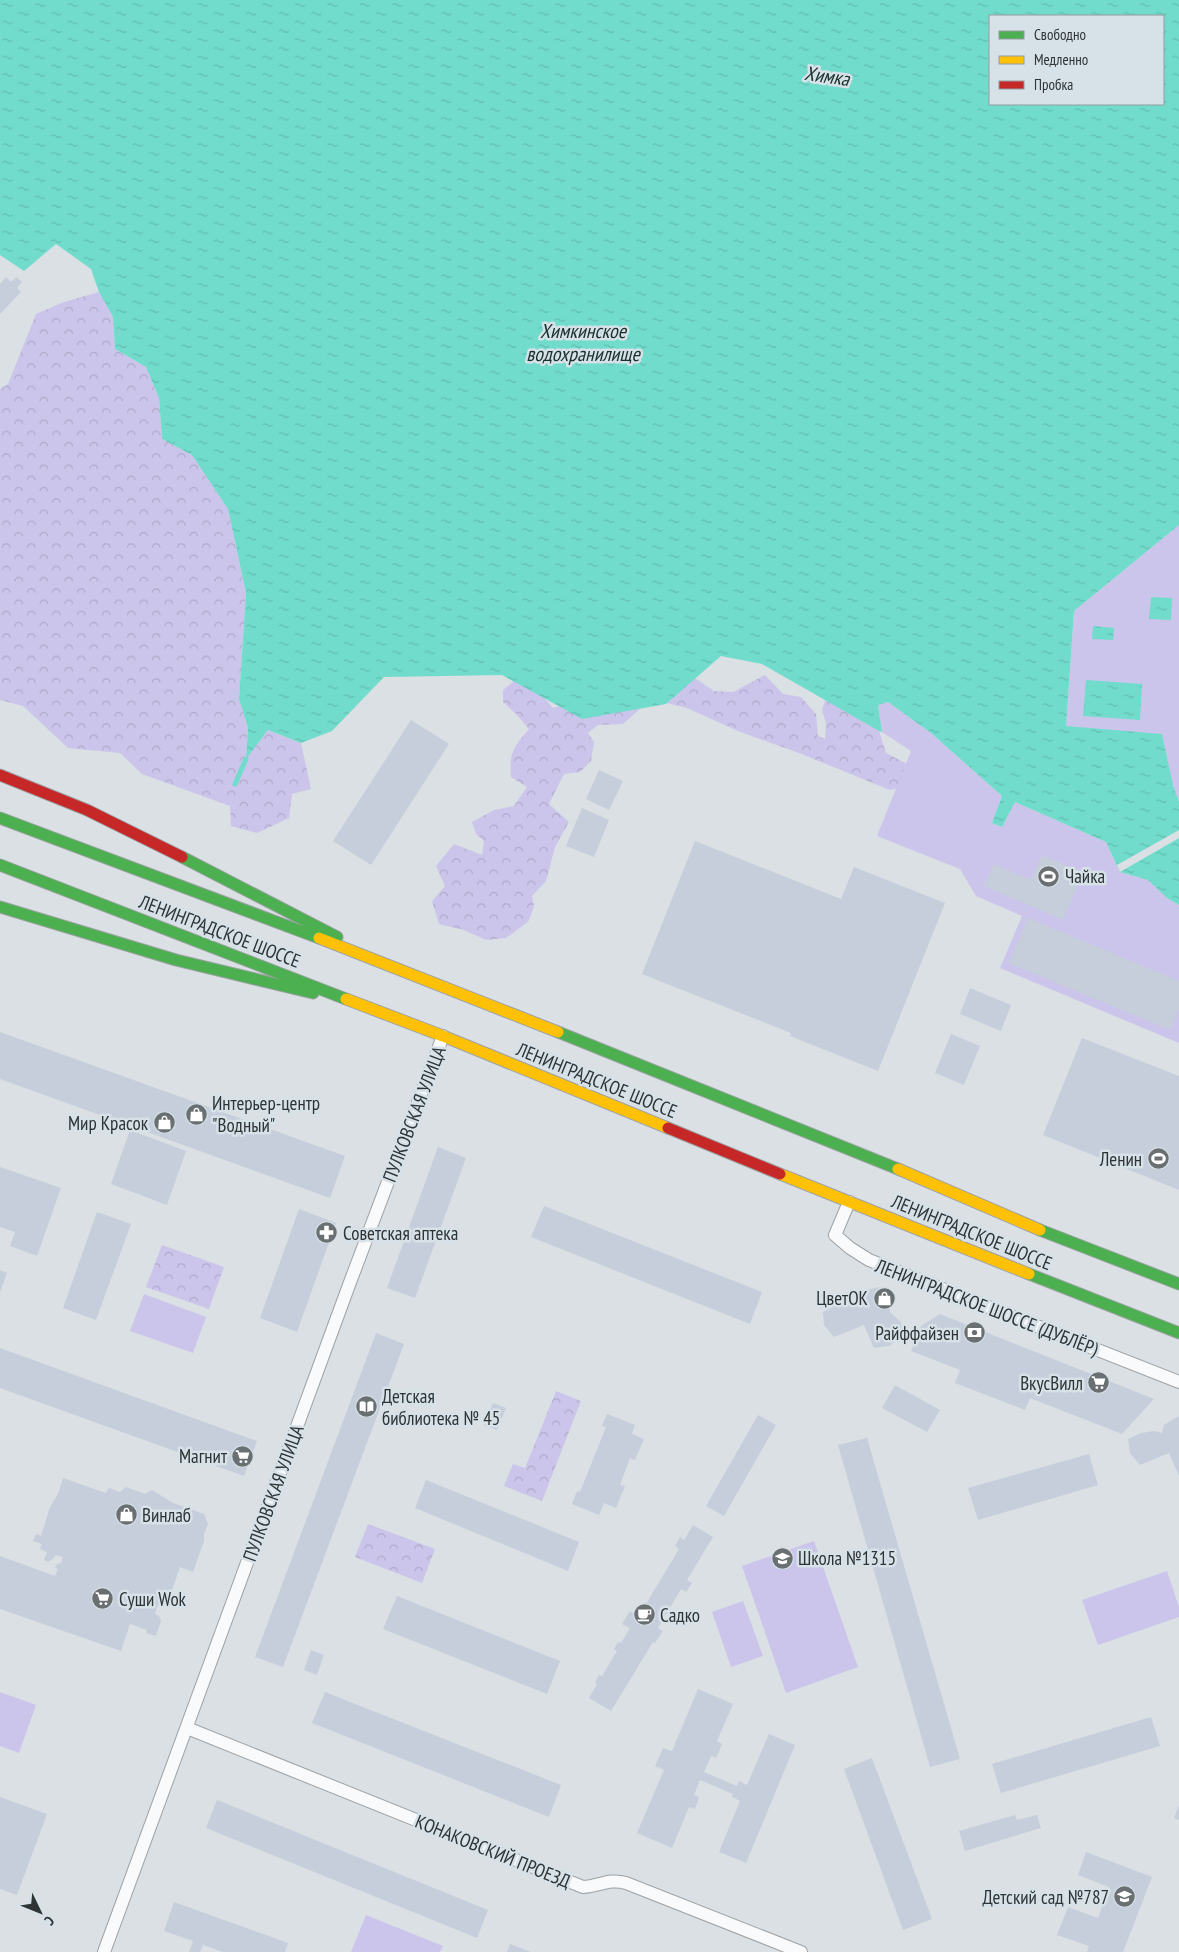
<svg xmlns="http://www.w3.org/2000/svg" width="1179" height="1952" font-family="'PT Sans Narrow',sans-serif">
<defs>
<pattern id="forest-crowns" width="20" height="18" patternUnits="userSpaceOnUse" patternTransform="scale(1.25)"><rect width="20" height="18" fill="#cbc5eb"/><path d="M2 6a3 3 0 1 1 6 0M12 15a3 3 0 1 1 6 0" fill="none" stroke="#afaaca"/></pattern>
<pattern id="water-ripples" width="26" height="14" patternUnits="userSpaceOnUse" patternTransform="scale(1.25)"><rect width="26" height="14" fill="#71dccc"/><path d="M2 4q2-2 4 0t4 0M15 11q2-2 4 0t4 0" fill="none" stroke="#62bdb0"/></pattern>
</defs>
<rect width="100%" height="100%" fill="#dae0e4"/>
<path fill="url(#forest-crowns)" d="M99 292 113 317 115 349 146 367 159 398 162 439 192 455 228 509 246 593 239 699 248 728 246 758 268 730 301 743 311 789 292 794 289 818 257 833 231 826 230 806 142 774 120 753 68 748 23 706 0 700V389L8 384 36 314 64 302Z
M683 670 714 691 733 692 765 675 783 694 801 697 816 714 818 736 825 739 826 723 822 710 827 695 862 717 879 731 886 753 913 767 914 784 890 790 799 753 738 731 687 708 651 699 623 724 598 725 588 733 594 742 591 761 580 772 564 774 549 804 569 822 555 847 546 881 532 896 534 907 528 922 506 938 486 940 464 930 439 924 432 901 445 886 436 866 454 844 482 855 484 841 476 834 472 822 494 810 514 806 527 787 511 777C509 752 513 748 529 729L516 714 503 702V690L514 681 534 686 553 708Z
M162 1245 224 1267 209 1309 146 1287Z
M556 1391 581 1401 542 1501 504 1486 513 1464 525 1468Z
M368 1524 435 1549 422 1583 355 1557Z"/>
<path fill="#cbc5eb" d="M1179 525V802L1173 785 1066 726 1074 611Z
M888 702 931 733 1002 796 992 823 1002 827 1015 802 1106 842 1120 872 1148 880 1167 898 1179 905V1043L1000 968 1022 916 976 896 960 869 877 836 911 751 882 732 878 705Z
M144 1294 206 1317 193 1353 130 1331Z
M814 1541 858 1667 786 1693 742 1566Z
M1167 1571 1179 1607V1617L1098 1645 1082 1600Z
M743 1601 763 1656 731 1667 712 1612Z
M0 1692 36 1705 19 1753 0 1746Z
M366 1915 443 1946 440 1952H351Z"/>
<path fill="url(#water-ripples)" fill-rule="evenodd" d="M0 0H1179V525L1074 611 1066 726 1162 734 1173 785 1179 802V905L1167 898 1148 880 1120 872 1106 842 1015 802 1002 827 992 823 1002 796 931 733 888 702 878 705 882 732 879 731 762 664 721 656 666 704 582 719 502 675 384 677 332 731 301 743 268 730 246 759 248 728 239 699 246 593 228 509 192 455 162 439 159 398 146 367 115 349 113 317 99 292 91 269 56 244 24 271 0 255ZM990 16H1163V104H990Z
M1151 597 1172 598 1171 620 1149 619Z
M1093 626 1114 628 1113 640 1092 639Z
M1086 680 1142 684 1140 720 1083 716Z"/>
<path fill="#dae0e4" d="M1179 830V838L1120 872 1117 865Z"/>
<g fill="none" stroke-linecap="round" stroke-linejoin="round">
<path stroke="#71dccc" stroke-width="5" d="M235 784 246 759"/>
</g>
<path fill="#c6cedc" d="M6 277 11 282 16 277 22 282 17 288 21 292 0 314V284Z
M411 720 449 744 371 865 333 841Z
M599 770 623 781 609 810 586 799Z
M582 808 609 820 594 857 566 846Z
M695 841 841 899 854 867 945 903 878 1071 790 1036 791 1033 642 974Z
M1042 855 1083 873 1063 920 984 886 994 864 1031 880Z
M1028 918 1179 981V1008L1170 1030 1009 963Z
M970 988 1011 1005 1001 1031 960 1014Z
M0 1032 345 1156 330 1198 0 1079Z
M951 1034 980 1046 964 1085 935 1073Z
M1082 1038 1179 1076V1190L1043 1135Z
M130 1130 186 1151 167 1205 111 1184Z
M438 1147 466 1158 415 1298 387 1288Z
M0 1167 61 1188 37 1256 10 1246 15 1232 0 1227Z
M544 1206 762 1292 750 1324 531 1237Z
M299 1209 336 1223 297 1332 260 1318Z
M97 1212 131 1224 96 1320 63 1308Z
M0 1270 7 1273 0 1292Z
M880 1287 890 1297V1312L901 1322 902 1336 889 1346 874 1348 864 1325 834 1337 824 1325 823 1312 836 1305 849 1303 857 1305 859 1297 870 1289Z
M940 1314 1144 1395 1154 1399 1122 1434 1030 1398 1025 1410 955 1383 960 1370 911 1351 921 1326Z
M376 1333 404 1344 283 1667 255 1657Z
M0 1348 257 1441 244 1476 0 1388Z
M895 1385 940 1410 927 1432 882 1408Z
M493 1403 506 1408 497 1430 484 1425Z
M607 1414 635 1425 632 1434 644 1439 635 1460 630 1458 620 1485 625 1486 616 1508 604 1503 599 1515 572 1504 577 1491 580 1492 606 1427 602 1426Z
M758 1415 776 1425 724 1516 706 1506Z
M1179 1416V1476L1169 1453 1140 1465 1130 1453 1128 1439 1141 1433 1154 1431 1162 1433 1164 1425Z
M867 1438 960 1759 930 1767 838 1445Z
M1089 1454 1098 1485 978 1520 968 1488Z
M63 1478 106 1493 109 1488 120 1492 126 1487 145 1494 152 1490 173 1503 204 1514 208 1524 204 1534V1541L193 1572 180 1567 167 1605 159 1602 155 1614 159 1616 161 1621 156 1636 146 1633 147 1630 130 1624 121 1651 0 1609V1556L55 1576 58 1569 55 1568 57 1564 61 1563 63 1557 56 1555 54 1558 48 1562 44 1560 47 1552 40 1549 42 1544 33 1541 36 1534 41 1536 50 1507 58 1494Z
M426 1480 579 1542 568 1571 415 1508Z
M693 1525 713 1537 687 1580 692 1583 686 1592 681 1589 658 1628 663 1631 655 1643 653 1642 611 1711 589 1698 597 1684 595 1682 599 1675 602 1676 617 1651 614 1649 618 1642 621 1643 630 1628 622 1624 630 1611 638 1617 679 1549 675 1546 680 1537 684 1540Z
M397 1596 560 1661 547 1694 383 1629Z
M311 1650 324 1655 317 1675 304 1670Z
M698 1689 733 1704 717 1741 722 1744 716 1758 711 1756 704 1772 737 1786 739 1781 747 1785 769 1734 795 1745 746 1863 719 1852 740 1801 732 1797 733 1794 700 1780 694 1795 699 1797 695 1809 689 1807 672 1848 637 1833 664 1770 655 1766 663 1748 672 1751Z
M325 1692 561 1785 549 1817 312 1723Z
M1151 1717 1160 1746 1001 1793 992 1764Z
M872 1758 932 1919 903 1930 844 1769Z
M0 1797 47 1814 17 1895 0 1889Z
M217 1800 488 1910 477 1938 206 1828Z
M1179 1805V1820L1174 1818Z
M1015 1815 1017 1820 1037 1815 1041 1828 965 1851 959 1831Z
M1086 1852 1152 1877 1123 1952H1087L1089 1946 1057 1935 1068 1907 1098 1918 1109 1887 1078 1875Z
M174 1902 288 1943 285 1952H223L203 1945 200 1952H189L193 1941 164 1931Z
M510 1944 531 1952H507Z"/>
<g fill="none" stroke-linecap="round" stroke-linejoin="round">
<defs>
<path id="street" d="M849 1202 835 1235 850 1248 869 1260 1179 1382
M187 1728 583 1887C600 1886 609 1878 626 1883L801 1952
M104 1952 349 1285 443 1036"/>
<path id="fast" d="M0 818 319 938
M182 857 337 937
M0 865 346 999
M0 907 176 960 313 993
M558 1032 898 1169
M1040 1230 1179 1284
M1029 1274 1179 1333"/>
<path id="slow" d="M319 938 558 1032
M346 999 443 1036 668 1128
M898 1169 1040 1230
M780 1174 1029 1274"/>
<path id="jam" d="M0 775 87 810 182 857
M668 1128 780 1174"/>
</defs>
<use href="#street" stroke="#9ea2a5" stroke-width="14"/>
<use href="#fast" stroke="#9ea2a5" stroke-width="13"/>
<use href="#slow" stroke="#9ea2a5" stroke-width="13"/>
<use href="#jam" stroke="#9ea2a5" stroke-width="13"/>
<use href="#street" stroke="#f9fafb" stroke-width="12"/>
<use href="#fast" stroke="#4caf50" stroke-width="11"/>
<use href="#slow" stroke="#ffc107" stroke-width="11"/>
<use href="#jam" stroke="#c62828" stroke-width="11"/>
</g>
<defs>
<symbol id="stadium-disc" viewBox="-11 -11 22 22"><circle r="9.5" fill="#6a7072" stroke="#d6e1e8"/><path d="M0-5a6.5 5 0 1 0 0 10a6.5 5 0 1 0 0-10ZM-3.5-1.8h7v3.6h-7Z" fill="#fff"/></symbol>
<symbol id="shop-disc" viewBox="-11 -11 22 22"><circle r="9.5" fill="#6a7072" stroke="#d6e1e8"/><path d="M-5-2.5h2.3a2.7 3.5 0 0 1 5.4 0H5L5.5 6h-11ZM-1.5-2.5h3a1.5 2.3 0 0 0-3 0Z" fill="#fff"/></symbol>
<symbol id="pharmacy-disc" viewBox="-11 -11 22 22"><circle r="9.5" fill="#6a7072" stroke="#d6e1e8"/><path d="M-2-6h4v4h4v4h-4v4h-4v-4h-4v-4h4Z" fill="#fff"/></symbol>
<symbol id="bank-disc" viewBox="-11 -11 22 22"><circle r="9.5" fill="#6a7072" stroke="#d6e1e8"/><path d="M-6-4H6V4H-6ZM0-2.3a2.3 2.3 0 1 0 0 4.6a2.3 2.3 0 1 0 0-4.6Z" fill="#fff"/></symbol>
<symbol id="supermarket-disc" viewBox="-11 -11 22 22"><circle r="9.5" fill="#6a7072" stroke="#d6e1e8"/><path d="M-6-5.5h2.5l.6 2H6L4.5 2H-2.5L-4.4-4H-6ZM-1.5 3.2a1.3 1.3 0 1 0 .1 0ZM3 3.2a1.3 1.3 0 1 0 .1 0Z" fill="#fff"/></symbol>
<symbol id="library-disc" viewBox="-11 -11 22 22"><circle r="9.5" fill="#6a7072" stroke="#d6e1e8"/><path d="M-6-4Q-3-5.5-.7-3.5V5Q-3 3-6 4ZM6-4Q3-5.5 .7-3.5V5Q3 3 6 4Z" fill="#fff"/></symbol>
<symbol id="school-disc" viewBox="-11 -11 22 22"><circle r="9.5" fill="#6a7072" stroke="#d6e1e8"/><path d="M0-5L7-2L0 1L-7-2ZM-4 1L0 2.5L4 1V4Q0 6-4 4Z" fill="#fff"/></symbol>
<symbol id="cafe-disc" viewBox="-11 -11 22 22"><circle r="9.5" fill="#6a7072" stroke="#d6e1e8"/><path d="M-5.5-4.5H6V0H3Q3 3.5 0 3.5H-2.5Q-5.5 3.5-5.5 0ZM3-3.2v2h1.7v-2ZM-6 4.5H4V6H-6Z" fill="#fff"/></symbol>
</defs>
<g fill-rule="evenodd">
<use href="#stadium-disc" x="1036" y="864" width="25" height="25"/>
<use href="#shop-disc" x="184" y="1102" width="25" height="25"/>
<use href="#shop-disc" x="152" y="1110" width="25" height="25"/>
<use href="#stadium-disc" x="1146" y="1146" width="25" height="25"/>
<use href="#pharmacy-disc" x="314" y="1220" width="25" height="25"/>
<use href="#shop-disc" x="872" y="1286" width="25" height="25"/>
<use href="#bank-disc" x="962" y="1320" width="25" height="25"/>
<use href="#supermarket-disc" x="1086" y="1370" width="25" height="25"/>
<use href="#library-disc" x="354" y="1394" width="25" height="25"/>
<use href="#supermarket-disc" x="230" y="1444" width="25" height="25"/>
<use href="#shop-disc" x="114" y="1502" width="25" height="25"/>
<use href="#school-disc" x="770" y="1546" width="25" height="25"/>
<use href="#supermarket-disc" x="90" y="1586" width="25" height="25"/>
<use href="#cafe-disc" x="632" y="1602" width="25" height="25"/>
<use href="#school-disc" x="1112" y="1884" width="25" height="25"/>
</g>
<g text-anchor="middle" stroke-width="5" stroke-linejoin="round" paint-order="stroke">
<g font-size="19" fill="#2e3335" stroke="#d6e1e8" text-anchor="start">
<text x="1065" y="883">Чайка</text>
<text x="212" y="1110">Интерьер-центр<tspan x="212" dy="22">"Водный"</tspan></text>
<text x="148" y="1130" text-anchor="end">Мир Красок</text>
<text x="1142" y="1166" text-anchor="end">Ленин</text>
<text x="343" y="1240">Советская аптека</text>
<text x="868" y="1305" text-anchor="end">ЦветОК</text>
<text x="959" y="1340" text-anchor="end">Райффайзен</text>
<text x="1083" y="1390" text-anchor="end">ВкусВилл</text>
<text x="382" y="1403">Детская<tspan x="382" dy="22">библиотека № 45</tspan></text>
<text x="227" y="1463" text-anchor="end">Магнит</text>
<text x="142" y="1522">Винлаб</text>
<text x="798" y="1565">Школа №1315</text>
<text x="119" y="1606">Суши Wok</text>
<text x="660" y="1622">Садко</text>
<text x="1109" y="1904" text-anchor="end">Детский сад №787</text>
</g>
<g font-size="19" fill="#2e3335" stroke="#d6e1e8">
<text transform="translate(220 931) rotate(21)" y="7">ЛЕНИНГРАДСКОЕ ШОССЕ</text>
<text transform="translate(597 1080) rotate(22)" y="7">ЛЕНИНГРАДСКОЕ ШОССЕ</text>
<text transform="translate(414 1114) rotate(-69)" y="7">ПУЛКОВСКАЯ УЛИЦА</text>
<text transform="translate(972 1232) rotate(22)" y="7">ЛЕНИНГРАДСКОЕ ШОССЕ</text>
<text transform="translate(987 1307) rotate(21)" y="7">ЛЕНИНГРАДСКОЕ ШОССЕ (ДУБЛЁР)</text>
<text transform="translate(273 1493) rotate(-70)" y="7">ПУЛКОВСКАЯ УЛИЦА</text>
<text transform="translate(493 1851) rotate(22)" y="7">КОНАКОВСКИЙ ПРОЕЗД</text>
</g>
<g font-size="20" font-style="italic" fill="#18302b" stroke="#d6e1e8">
<text transform="translate(827 76) rotate(8)" y="7">Химка</text>
<text x="583" y="338">Химкинское<tspan x="583" dy="23">водохранилище</tspan></text>
</g>
</g>
<rect x="989" y="15" width="175" height="90" fill="#d6e1e8" stroke="#939ba0"/>
<rect x="999" y="31" width="25" height="8" fill="#4caf50" stroke="#939ba0"/>
<text x="1034" y="40" font-size="15" fill="#2e3335">Свободно</text>
<rect x="999" y="56" width="25" height="8" fill="#ffc107" stroke="#939ba0"/>
<text x="1034" y="65" font-size="15" fill="#2e3335">Медленно</text>
<rect x="999" y="81" width="25" height="8" fill="#c62828" stroke="#939ba0"/>
<text x="1034" y="90" font-size="15" fill="#2e3335">Пробка</text>
<g transform="translate(40 1912) rotate(133)" stroke="#d6e1e8" stroke-width="4" paint-order="stroke">
<path d="M0-4L9 19L0 12L-9 19Z" fill="#2e3335"/>
<text y="-8" font-size="14" font-weight="bold" text-anchor="middle" fill="#2e3335">С</text>
</g>
</svg>
